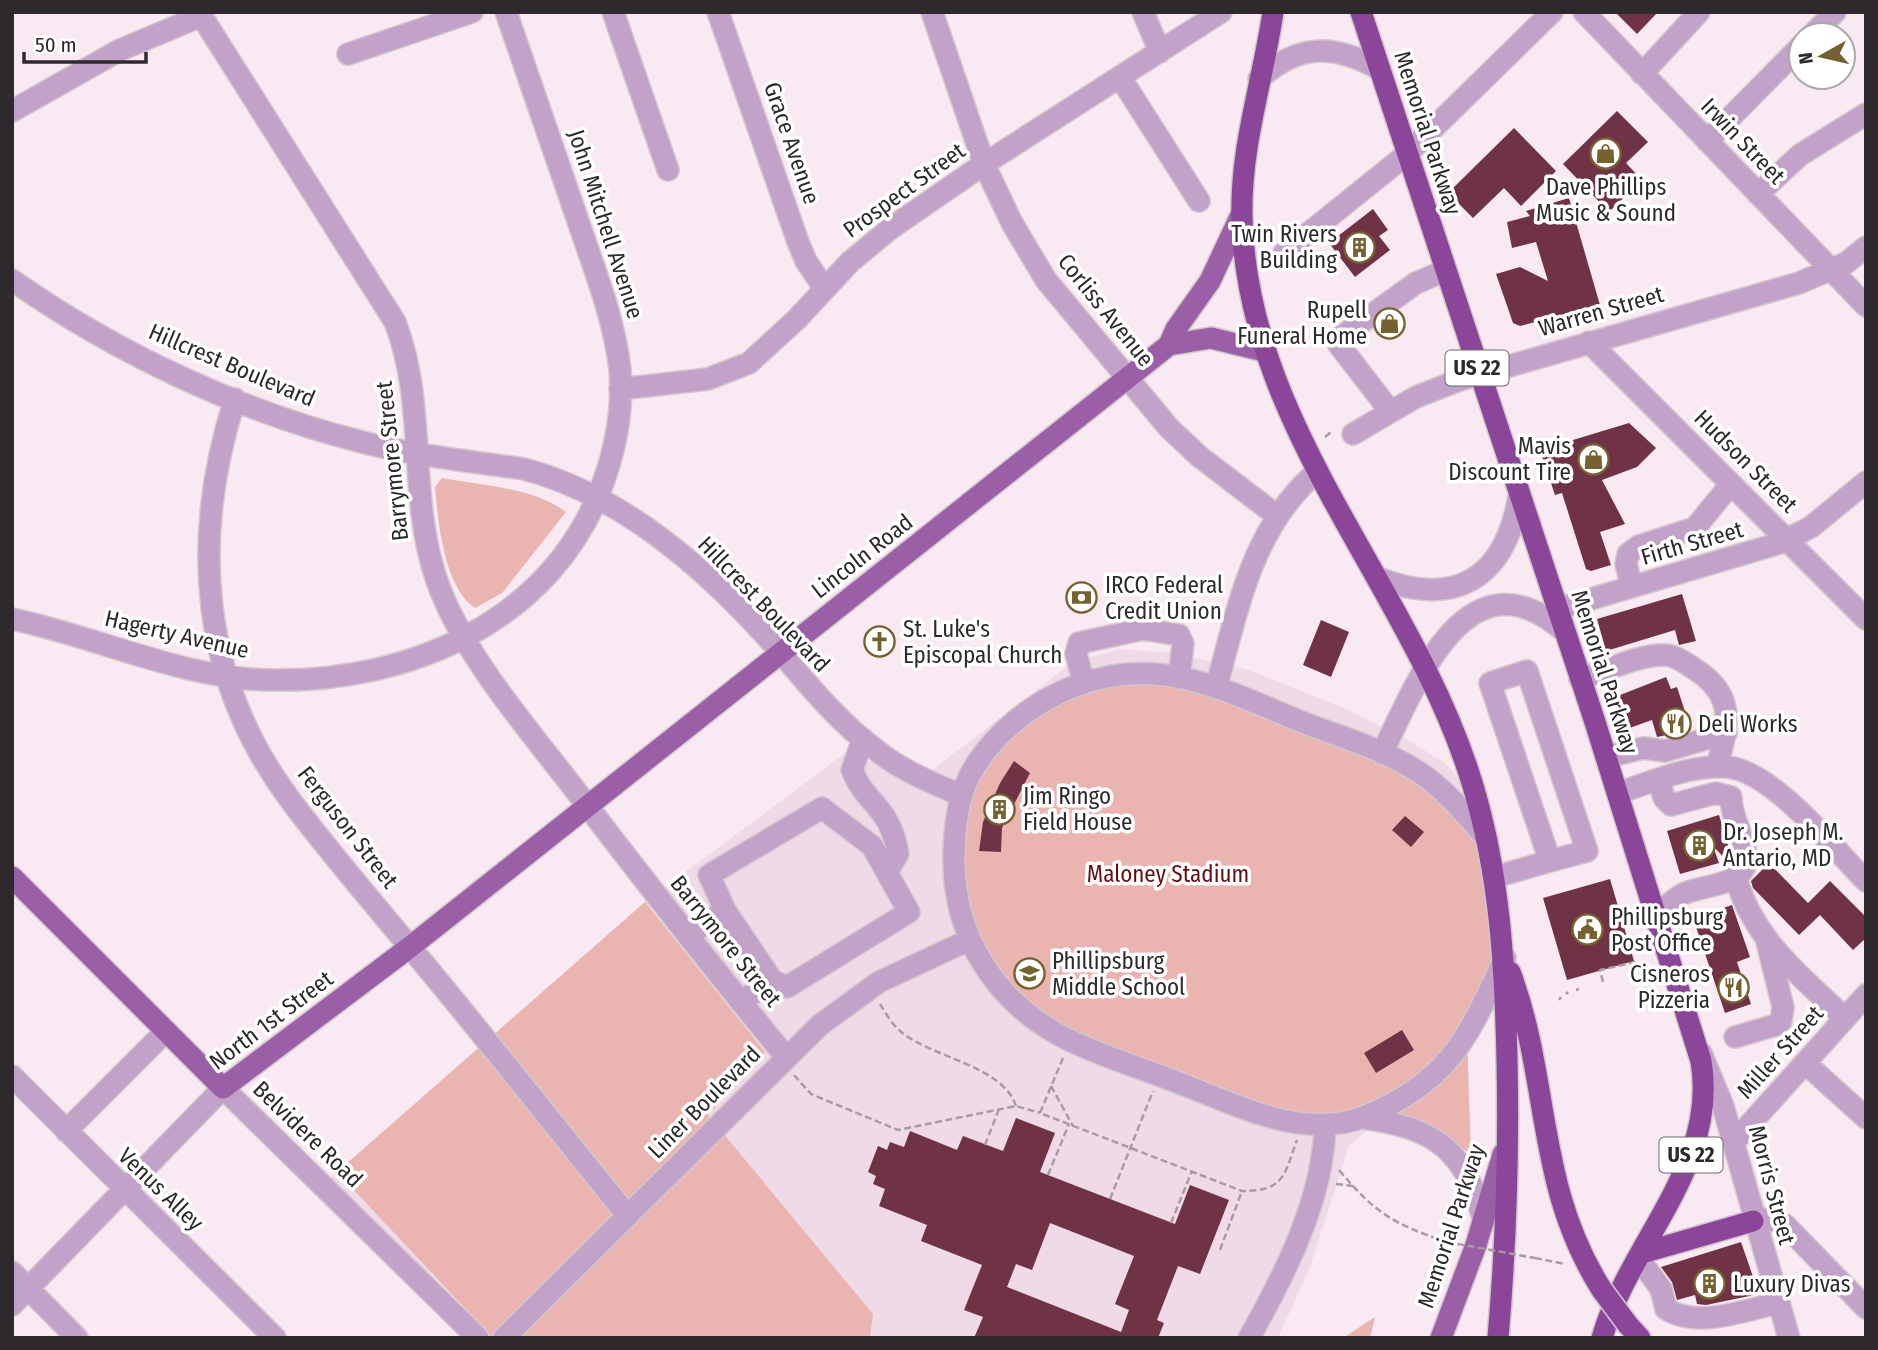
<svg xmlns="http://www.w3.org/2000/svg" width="1878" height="1350" font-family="'Fira Sans Condensed',sans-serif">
<rect width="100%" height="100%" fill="#f8e9f2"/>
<path fill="#f1dae8" d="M1120 649 1171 653 1246 669 1346 709 1410 741 1446 764 1459 779 1481 861 1371 1127 1349 1146 1310 1267 1278 1338H487L329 1179 645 902 848 751 896 774 931 771 1073 662Z"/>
<path fill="#eab5b0" d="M442 478C484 486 532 487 566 512L502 593 475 608C444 587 438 522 435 487Z
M1095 679 1216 688 1382 753 1487 839 1503 932 1467 1037 1471 1154 1430 1130 1303 1124 1070 1041 981 964 954 838 994 741Z
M645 902 765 1052 708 1115 873 1314 870 1338H493L337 1172Z
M1375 1317 1370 1338H1343Z"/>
<path fill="#6f3345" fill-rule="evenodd" d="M1615 12H1658L1637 34Z
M1617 111 1648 142 1626 163 1642 180 1609 212 1563 164Z
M1514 128 1556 171 1521 206 1504 188 1473 218 1448 193Z
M1569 198 1600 305 1520 326 1513 323 1496 274 1520 267 1548 281 1536 242 1512 248 1507 222 1530 216 1526 211Z
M1373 209 1388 230 1379 236 1390 250 1355 277 1329 243Z
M1629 423 1656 448 1637 467 1602 480 1625 524 1600 532 1611 565 1591 571 1586 569 1562 493 1555 495 1540 450Z
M1682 594 1696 641 1679 645 1675 630 1606 651 1597 619Z
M1321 620 1349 632 1331 677 1303 665Z
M1666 677 1671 689 1677 687 1691 730 1657 737 1652 720 1621 731 1610 699Z
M1014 761 1030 773 1002 828 1001 852 979 851 983 822 1000 783Z
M1719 815 1732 859 1730 864 1713 846 1719 863 1680 874 1667 831Z
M1405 816 1424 832 1411 847 1392 830Z
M1769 863 1808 903 1830 881 1866 917V938L1853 950 1820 915 1799 935 1753 888 1751 881Z
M1610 879 1634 961 1567 980 1543 898Z
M1732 905 1750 957 1737 962 1751 1004 1725 1013 1693 918Z
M1402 1030 1414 1050 1376 1073 1364 1053Z
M1016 1118 1055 1133 1040 1172 1175 1224 1190 1185 1229 1200 1200 1274 1178 1266 1157 1320 1164 1323 1158 1338H974L983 1317 964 1310 982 1265 921 1241 927 1225 879 1206 885 1189 873 1184 876 1176 868 1172 878 1146 887 1150 890 1142 904 1147 910 1131 957 1150 963 1136 1003 1151ZM1050 1223 1134 1256 1115 1304 1129 1310 1121 1332 1007 1287 1016 1264 1032 1270Z
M1741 1242 1759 1294 1706 1305 1697 1304 1695 1295 1677 1300 1672 1282 1661 1267Z"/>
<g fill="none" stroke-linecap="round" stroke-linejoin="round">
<defs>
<path id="minor" d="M199 12 395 322C427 404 408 495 436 578 459 648 523 723 569 782 640 875 712 967 786 1057
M613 12 668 170
M718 12 798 242 806 261 824 288
M932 12 984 164 1012 223 1046 280 1169 428 1200 457 1276 515
M1143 12 1160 52
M1584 12 1866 306
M1812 35 1835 12
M348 54 472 12
M1642 74 1699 12
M1120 77 1199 201
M1259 79C1299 43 1334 44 1379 69
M12 111 120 50 201 16
M1707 141 1801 46
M1758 194 1800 155 1866 114
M1284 253 1407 154 1552 12
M12 280C116 353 239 411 362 442 415 456 471 461 524 469 619 494 701 564 766 636 801 675 833 718 876 750 901 770 930 782 960 795
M1589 342 1866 619
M620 389 708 379 749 363 797 319 850 262 891 228 984 164 1221 12
M235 399C190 540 200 680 291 801 333 857 380 911 425 965 494 1048 560 1133 628 1216
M1390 411 1339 345 1338 339 1416 283 1444 271
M1353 434 1416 397 1457 381 1799 283 1846 263 1866 247
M1376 577C1455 609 1505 579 1519 496
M1632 587 1626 564 1628 554 1639 546 1695 528 1731 484
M1557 609 1780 543 1811 527 1866 482
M12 619C98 637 181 678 269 680 411 683 555 620 604 480 616 446 623 407 620 370 614 317 594 269 577 218 553 150 530 81 506 12
M1527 671 1587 851 1550 861 1490 683Z
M1580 679C1606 671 1637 655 1664 655 1675 655 1684 662 1693 668 1737 695 1728 724 1717 767
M1084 683 1076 654 1079 643 1143 629 1179 635 1183 644 1179 678
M1216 688C1238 609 1252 526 1318 471
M863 739 852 770C867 807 890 805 898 854L887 872
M1382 753C1417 683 1467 546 1565 632
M1606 757 1644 748 1665 751 1726 733
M1618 793C1652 782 1691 764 1727 767 1773 771 1834 849 1866 881
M1487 839C1468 817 1450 795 1426 777 1391 752 1347 739 1307 724 1259 705 1208 678 1156 674 1099 670 1045 692 1004 731 965 769 955 800 954 854 952 936 996 1004 1069 1040 1106 1058 1147 1070 1184 1085 1240 1106 1305 1141 1366 1116 1451 1081 1468 1036 1505 958
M1495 877 1550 861
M1736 878C1753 939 1801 977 1845 1018
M725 910 709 875 822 808 872 846 909 912 787 987 772 980
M1657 914C1665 908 1674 899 1683 894 1703 884 1749 887 1746 855 1744 834 1731 818 1731 797L1716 793 1671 805 1664 798 1659 780
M688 936 725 910 772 980 741 1002
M1735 1037 1776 1025 1781 1021 1783 1007 1767 942
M1701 1053 1723 1106 1789 1338
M1805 1063 1866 1118
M12 1076 275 1338
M1363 1118C1436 1128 1465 1150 1484 1222
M66 1131 166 1031
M1733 1143 1866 995
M1753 1221 1768 1219 1785 1225 1866 1308
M1639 1259 1661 1289 1666 1309C1698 1329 1745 1310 1778 1303
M12 1272 77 1338
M12 1305 223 1088 478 1338
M504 1338 820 1025 879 982 969 940
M1249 1338C1285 1274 1324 1198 1325 1124"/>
<path id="major" d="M1169 345 1176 329 1210 281 1241 215
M12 877 223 1088 410 947 1169 345 1211 338 1264 351
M1441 1338 1476 1245 1503 1154"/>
<path id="highway" d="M1273 12C1263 81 1240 147 1242 218 1247 431 1414 588 1473 786 1500 876 1505 966 1507 1060 1509 1153 1506 1245 1498 1338
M1361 12 1595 722 1701 1061C1719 1166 1629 1243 1602 1338
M1510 972C1551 1081 1535 1185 1602 1290
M1642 1253 1753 1221
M1628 1325 1640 1338"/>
</defs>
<use href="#minor" stroke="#d4c6ce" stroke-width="24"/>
<use href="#major" stroke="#d4c6ce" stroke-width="24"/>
<use href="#highway" stroke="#d4c6ce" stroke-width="24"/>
<path stroke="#a79ca2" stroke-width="2.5" stroke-dasharray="7 3.5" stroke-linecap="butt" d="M1325 437 1332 431
M1603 982 1600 970 1636 962
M1576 990 1579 989
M1566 994 1568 992
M1559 1000 1561 997
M880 1004C885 1012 891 1023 899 1030 928 1057 1003 1065 1016 1106
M1063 1058 1040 1113 1242 1191C1286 1191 1284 1174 1297 1140
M794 1075 811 1094 898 1130 1016 1106 1040 1113
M1051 1086 1073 1126
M985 1145 999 1109
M1339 1170C1375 1213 1393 1224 1447 1242
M1048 1175 1069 1124
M1336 1184 1353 1186
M1110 1199 1153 1091
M1171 1223 1192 1171
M1220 1250 1242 1191
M1535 1258 1565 1264"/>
<use href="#minor" stroke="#c2a2c9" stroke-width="21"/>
<use href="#major" stroke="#9a5fa7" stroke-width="21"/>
<use href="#highway" stroke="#8b469a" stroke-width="21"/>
<defs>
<path id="highway-bridge" d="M1602 1290 1628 1325"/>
</defs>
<use href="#highway-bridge" stroke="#d4c6ce" stroke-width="24" stroke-linecap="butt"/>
<path stroke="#a79ca2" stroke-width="2.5" stroke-dasharray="7 3.5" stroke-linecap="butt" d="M1447 1242 1535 1258"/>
<use href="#highway-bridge" stroke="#8b469a" stroke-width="21"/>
</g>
<defs>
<symbol id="shop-ring" viewBox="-11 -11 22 22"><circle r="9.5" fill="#fff" stroke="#756231" stroke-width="1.5"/><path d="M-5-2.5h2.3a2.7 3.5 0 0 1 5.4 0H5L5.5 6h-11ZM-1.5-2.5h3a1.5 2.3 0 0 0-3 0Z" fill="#756231"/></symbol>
<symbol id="building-ring" viewBox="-11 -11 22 22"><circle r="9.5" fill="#fff" stroke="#756231" stroke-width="1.5"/><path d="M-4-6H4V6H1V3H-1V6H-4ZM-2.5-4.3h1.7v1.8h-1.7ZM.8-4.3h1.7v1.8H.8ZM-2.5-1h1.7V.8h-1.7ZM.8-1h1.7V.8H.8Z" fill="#756231"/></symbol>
<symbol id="bank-ring" viewBox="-11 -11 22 22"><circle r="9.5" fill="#fff" stroke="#756231" stroke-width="1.5"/><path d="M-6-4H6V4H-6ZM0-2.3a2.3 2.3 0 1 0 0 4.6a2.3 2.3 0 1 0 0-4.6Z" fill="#756231"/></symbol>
<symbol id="church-ring" viewBox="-11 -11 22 22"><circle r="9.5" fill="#fff" stroke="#756231" stroke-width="1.5"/><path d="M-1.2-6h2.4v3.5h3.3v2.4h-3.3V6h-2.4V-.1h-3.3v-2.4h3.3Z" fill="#756231"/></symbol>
<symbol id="restaurant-ring" viewBox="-11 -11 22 22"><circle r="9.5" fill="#fff" stroke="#756231" stroke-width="1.5"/><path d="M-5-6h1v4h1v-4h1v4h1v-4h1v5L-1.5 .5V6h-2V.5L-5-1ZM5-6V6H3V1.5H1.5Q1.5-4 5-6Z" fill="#756231"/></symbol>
<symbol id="civic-ring" viewBox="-11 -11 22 22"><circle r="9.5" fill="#fff" stroke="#756231" stroke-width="1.5"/><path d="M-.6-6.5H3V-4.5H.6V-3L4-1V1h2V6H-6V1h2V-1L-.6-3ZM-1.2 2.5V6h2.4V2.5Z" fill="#756231"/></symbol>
<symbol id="school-ring" viewBox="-11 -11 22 22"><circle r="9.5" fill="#fff" stroke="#756231" stroke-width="1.5"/><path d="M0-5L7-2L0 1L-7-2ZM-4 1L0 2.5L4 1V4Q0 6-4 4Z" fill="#756231"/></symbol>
</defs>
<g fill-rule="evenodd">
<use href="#shop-ring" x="1588" y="136" width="35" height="35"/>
<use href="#building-ring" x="1342" y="230" width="35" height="35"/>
<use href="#shop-ring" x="1372" y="306" width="35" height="35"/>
<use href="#shop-ring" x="1576" y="442" width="35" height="35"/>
<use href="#bank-ring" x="1064" y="580" width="35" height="35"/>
<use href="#church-ring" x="862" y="624" width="35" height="35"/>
<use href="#restaurant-ring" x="1658" y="706" width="35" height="35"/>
<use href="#building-ring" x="982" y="792" width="35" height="35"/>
<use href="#building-ring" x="1682" y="828" width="35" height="35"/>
<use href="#civic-ring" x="1570" y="912" width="35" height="35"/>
<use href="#school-ring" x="1012" y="956" width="35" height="35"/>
<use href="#restaurant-ring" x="1716" y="970" width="35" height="35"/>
<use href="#building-ring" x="1692" y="1266" width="35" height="35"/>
</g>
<g text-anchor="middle" stroke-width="7" stroke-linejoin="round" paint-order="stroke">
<g fill="#fff" stroke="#6d696b" stroke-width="2">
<rect x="1445.5" y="350.5" width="63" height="35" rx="5"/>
<rect x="1659.5" y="1137.5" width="63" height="35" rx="5"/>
</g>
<g font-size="21" font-weight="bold" fill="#2e292c">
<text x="1477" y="375">US 22</text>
<text x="1691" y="1162">US 22</text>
</g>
<g font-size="23" fill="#2e292c" stroke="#fff">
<text transform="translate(1428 133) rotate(72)" y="8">Memorial Parkway</text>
<text transform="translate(1743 141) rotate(46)" y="8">Irwin Street</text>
<text transform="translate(792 143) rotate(71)" y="8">Grace Avenue</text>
<text transform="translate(904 190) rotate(-36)" y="8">Prospect Street</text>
<text transform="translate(606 224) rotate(72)" y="8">John Mitchell Avenue</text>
<text transform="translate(1106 310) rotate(51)" y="8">Corliss Avenue</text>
<text transform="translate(1601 311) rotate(-16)" y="8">Warren Street</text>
<text transform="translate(232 365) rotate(23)" y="8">Hillcrest Boulevard</text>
<text transform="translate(392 461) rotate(-96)" y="8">Barrymore Street</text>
<text transform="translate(1746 461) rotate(45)" y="8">Hudson Street</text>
<text transform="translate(1692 543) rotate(-16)" y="8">Firth Street</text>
<text transform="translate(862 556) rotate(-38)" y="8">Lincoln Road</text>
<text transform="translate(764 604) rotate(46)" y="8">Hillcrest Boulevard</text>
<text transform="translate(177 634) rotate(13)" y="8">Hagerty Avenue</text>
<text transform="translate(1605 672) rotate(72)" y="8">Memorial Parkway</text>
<text transform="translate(348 827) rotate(52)" y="8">Ferguson Street</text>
<text transform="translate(726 941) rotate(51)" y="8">Barrymore Street</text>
<text transform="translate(271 1020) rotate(-37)" y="8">North 1st Street</text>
<text transform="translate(1780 1052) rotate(-48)" y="8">Miller Street</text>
<text transform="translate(704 1102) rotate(-45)" y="8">Liner Boulevard</text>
<text transform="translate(308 1134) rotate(44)" y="8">Belvidere Road</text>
<text transform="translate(1772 1185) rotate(75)" y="8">Morris Street</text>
<text transform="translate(161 1189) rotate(44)" y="8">Venus Alley</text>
<text transform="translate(1451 1226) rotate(-72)" y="8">Memorial Parkway</text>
</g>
<g font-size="23" fill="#2e292c" stroke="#fff" text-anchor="start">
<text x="1606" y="195" text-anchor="middle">Dave Phillips<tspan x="1606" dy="26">Music &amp; Sound</tspan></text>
<text x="1337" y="242" text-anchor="end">Twin Rivers<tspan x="1337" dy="26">Building</tspan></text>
<text x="1367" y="318" text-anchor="end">Rupell<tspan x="1367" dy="26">Funeral Home</tspan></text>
<text x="1571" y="454" text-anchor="end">Mavis<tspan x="1571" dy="26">Discount Tire</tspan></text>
<text x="1105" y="593">IRCO Federal<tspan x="1105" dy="26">Credit Union</tspan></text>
<text x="903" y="637">St. Luke's<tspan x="903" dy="26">Episcopal Church</tspan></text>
<text x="1698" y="732">Deli Works</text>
<text x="1023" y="804">Jim Ringo<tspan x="1023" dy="26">Field House</tspan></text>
<text x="1723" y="840">Dr. Joseph M.<tspan x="1723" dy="26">Antario, MD</tspan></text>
<text x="1611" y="925">Phillipsburg<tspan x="1611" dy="26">Post Office</tspan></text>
<text x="1052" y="969">Phillipsburg<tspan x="1052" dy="26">Middle School</tspan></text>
<text x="1710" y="982" text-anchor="end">Cisneros<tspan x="1710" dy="26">Pizzeria</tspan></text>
<text x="1733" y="1292">Luxury Divas</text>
</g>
<g font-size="23" fill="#630f13" stroke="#fff">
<text x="1168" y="882">Maloney Stadium</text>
</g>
</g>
<rect width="1878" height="1350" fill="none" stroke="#2e292c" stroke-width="28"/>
<g transform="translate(1822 56) rotate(262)"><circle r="33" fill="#ffffff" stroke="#aba9ab" stroke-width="2"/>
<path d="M0-5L12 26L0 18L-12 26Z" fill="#756231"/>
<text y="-10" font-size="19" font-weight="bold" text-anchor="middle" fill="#2e292c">N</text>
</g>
<path d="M24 52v10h122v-10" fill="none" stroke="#2e292c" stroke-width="3.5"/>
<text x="35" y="52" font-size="21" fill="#2e292c" stroke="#ffffff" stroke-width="5" paint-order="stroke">50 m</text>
</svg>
